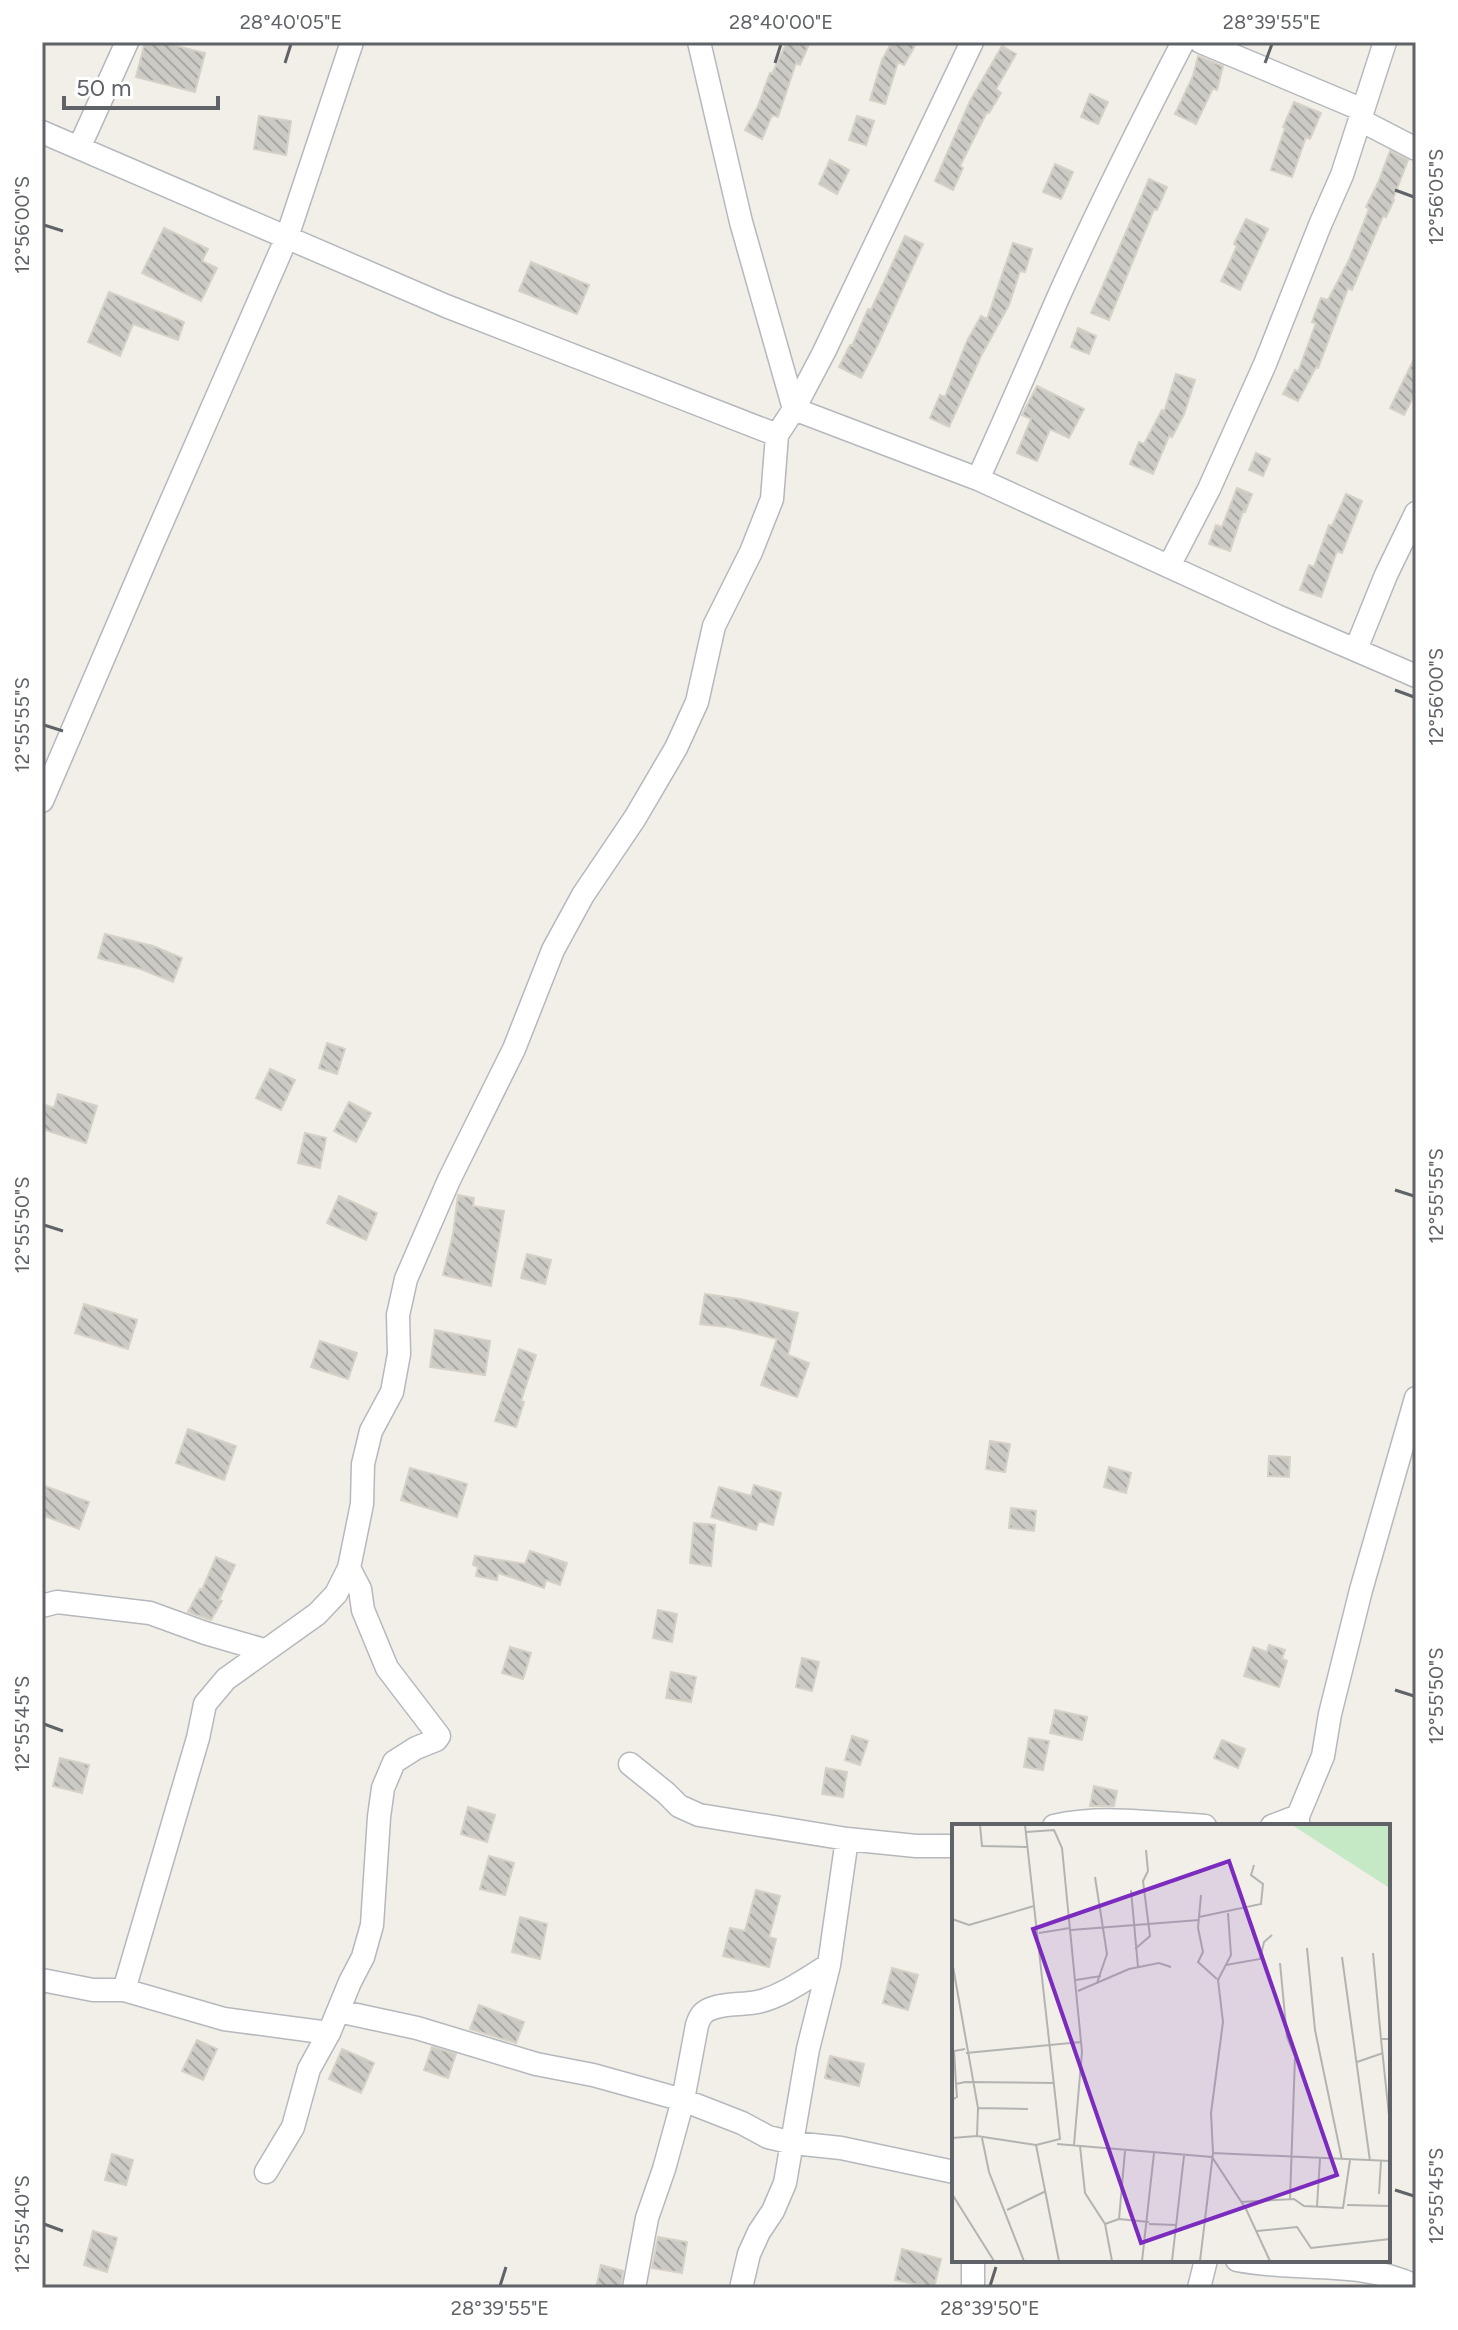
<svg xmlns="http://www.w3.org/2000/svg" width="1458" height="2330" font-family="Figtree,sans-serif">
<defs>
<pattern id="building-back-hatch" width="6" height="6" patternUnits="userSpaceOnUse" patternTransform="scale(2)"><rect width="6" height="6" fill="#cccac5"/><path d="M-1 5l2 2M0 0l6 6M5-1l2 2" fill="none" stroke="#a9a8a4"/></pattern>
</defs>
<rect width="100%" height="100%" fill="#f1efe8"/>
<path fill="url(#building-back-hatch)" stroke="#d6d1c6" stroke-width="2" d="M145 42H160L205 53 195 92 136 77Z
M787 42H810L800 65 796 63 778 117 772 115 762 139 745 130 758 106 770 73 772 74Z
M892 42H917L904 65 898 62 885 104 870 100 882 60Z
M1002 46 1016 54 996 89 1001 93 989 113 987 112 960 166 963 168 953 190 935 181 970 101Z
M1198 56 1223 66 1217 90 1213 88 1196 124 1175 114 1193 76Z
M1090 94 1108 102 1098 124 1081 117Z
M1294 102 1321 113 1310 139 1306 137 1292 177 1271 170 1285 128 1283 127Z
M259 116 291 121 286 155 254 149Z
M857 116 874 121 866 145 849 140Z
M1390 151 1408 160 1393 199 1394 200 1386 217 1383 216 1352 290 1348 288 1318 368 1316 367 1298 401 1283 394 1295 370 1298 372 1316 323 1312 322 1321 298 1328 300 1349 260 1369 209 1366 207 1378 183Z
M830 160 849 170 837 194 819 184Z
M1055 164 1073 172 1061 199 1043 192Z
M1149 179 1167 187 1157 210 1154 209 1109 320 1091 313Z
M1246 219 1268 229 1240 290 1221 281 1237 246 1234 244Z
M164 228 208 249 202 261 217 268 201 301 142 273Z
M905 236 923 244 878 344 861 378 839 367 850 345 852 346 868 309 871 310Z
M1013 243 1032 249 1025 272 1020 271 1009 305 981 356 949 427 930 418 940 395 945 397 967 341 981 316 987 319Z
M531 262 589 285 577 314 519 291Z
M109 292 184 322 178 340 133 324 120 356 88 342Z
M1078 328 1096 336 1089 354 1071 347Z
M1416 355V392L1404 415 1390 408Z
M1176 374 1195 380 1184 414 1172 437 1169 436 1153 474 1130 464 1139 442 1144 444 1162 410 1164 412Z
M1037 386 1084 409 1069 438 1050 429 1037 461 1017 453 1031 419 1022 415Z
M1256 453 1270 459 1263 476 1249 470Z
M1237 488 1252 494 1245 512 1243 511 1230 551 1209 544 1216 525 1222 527Z
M1346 494 1362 501 1342 553 1337 551 1321 597 1300 590 1309 565 1314 567 1329 525 1332 526Z
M105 934 153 946 182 958 173 982 138 968 98 958Z
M327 1043 345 1049 337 1074 319 1068Z
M270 1069 295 1080 281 1110 256 1098Z
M58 1094 97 1106 86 1143 42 1129V1104L54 1108Z
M349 1102 371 1113 356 1142 334 1131Z
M305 1133 326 1138 320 1168 298 1163Z
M458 1195 474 1198 473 1206 504 1211 491 1286 443 1275 453 1234Z
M339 1196 377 1213 366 1240 327 1223Z
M527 1254 551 1260 545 1284 521 1278Z
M705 1294 740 1299 798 1313 788 1355 809 1363 797 1397 761 1385 777 1339 728 1327 700 1324Z
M84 1304 137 1320 128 1349 75 1333Z
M435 1330 490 1341 485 1375 430 1367Z
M320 1341 357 1353 348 1379 311 1367Z
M519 1349 536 1355 521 1401 524 1402 516 1427 495 1421Z
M188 1429 236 1446 224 1480 176 1463Z
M990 1441 1010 1444 1005 1472 986 1469Z
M1269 1456 1290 1457 1289 1477 1268 1476Z
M1109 1467 1131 1473 1126 1493 1104 1487Z
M410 1468 467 1484 457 1517 401 1500Z
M42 1485 89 1502 79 1529 42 1515Z
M754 1485 781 1493 773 1525 759 1521 756 1530 711 1517 719 1487 751 1496Z
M1011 1508 1036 1511 1034 1531 1009 1528Z
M694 1523 715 1525 711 1566 690 1563Z
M530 1551 567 1563 560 1585 546 1580 544 1588 498 1573 497 1580 476 1576 478 1567 473 1565 475 1556 525 1564Z
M216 1557 235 1565 219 1600 222 1601 211 1620 188 1612 200 1589 202 1590Z
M658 1610 677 1614 672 1642 653 1638Z
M1269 1645 1285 1650 1282 1659 1287 1661 1279 1687 1244 1676 1253 1647 1267 1652Z
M510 1647 531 1653 523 1679 502 1673Z
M802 1658 819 1662 812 1691 796 1687Z
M671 1672 696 1677 691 1702 666 1698Z
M1055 1710 1087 1717 1082 1740 1050 1733Z
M852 1736 868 1741 860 1765 845 1760Z
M1029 1738 1049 1741 1043 1770 1024 1767Z
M1222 1740 1245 1749 1238 1768 1214 1758Z
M60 1758 89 1765 82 1793 53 1786Z
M826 1768 847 1772 843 1797 822 1794Z
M1094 1786 1117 1791 1114 1806H1090Z
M468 1807 495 1815 487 1842 461 1834Z
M489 1856 514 1863 505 1895 480 1889Z
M756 1890 780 1896 769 1937 776 1939 769 1967 723 1956 730 1928 745 1931Z
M520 1917 547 1924 540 1959 512 1952Z
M892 1968 918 1975 908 2010 883 2003Z
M479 2005 524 2022 516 2043 470 2029Z
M197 2040 217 2049 203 2080 182 2071Z
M432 2047 456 2054 448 2078 424 2070Z
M342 2049 374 2063 361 2093 329 2079Z
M830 2056 864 2064 859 2086 825 2078Z
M112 2154 133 2160 126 2185 105 2180Z
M93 2231 117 2238 107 2272 84 2265Z
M658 2237 687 2242 682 2273 652 2268Z
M902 2249 941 2259 934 2288 895 2280Z
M601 2265 623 2271 620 2288H596Z"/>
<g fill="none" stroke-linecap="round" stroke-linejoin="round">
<defs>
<path id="minor" d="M699 42 741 222 794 409 978 479 1277 616 1416 676
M1201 42 1363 110
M1360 120 1416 149
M42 132 446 306 777 435 794 409 824 352 972 42
M79 148 127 42
M978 479C1005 420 1031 360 1057 300 1096 213 1139 127 1183 42
M1169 566 1209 489 1265 364 1320 225 1342 175 1385 42
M1356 649 1386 575 1416 513
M42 801 152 545 287 237 352 42
M42 1606 57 1602 150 1613 205 1633 264 1650
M630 1764 666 1793 679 1806 699 1815 847 1839 916 1846H954
M1054 1826C1102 1815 1156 1823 1205 1826
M1272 1826 1298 1816
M1298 1826V1816L1323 1756 1330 1714 1361 1590 1416 1398
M42 1980 93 1990H124L224 2019 329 2033
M124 1990 198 1738 205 1704 226 1679 317 1614 336 1594 349 1568 362 1504 363 1464 371 1431 392 1392 399 1354 398 1315 406 1279 449 1180 514 1049 553 950 583 895 635 818 676 748 697 702 714 626 751 552 772 499 777 435
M338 2011 417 2028 536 2064 593 2075 683 2100 742 2123 768 2137 793 2143 841 2148 954 2172
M266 2172 293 2127 309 2069 329 2033 350 1982 363 1957 372 1925 379 1817 383 1788 394 1762 416 1748 436 1740 439 1736 387 1668 363 1610 360 1589 349 1568
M973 2260V2288
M1237 2260C1297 2272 1359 2259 1416 2286
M634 2288 647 2218 664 2169 683 2100 697 2025C700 2016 703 2011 713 2008 727 2003 742 2005 757 2002 782 1997 807 1978 829 1965
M741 2288 749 2254 759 2232 773 2211 785 2183 808 2049 829 1965 847 1839
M1199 2288 1206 2260"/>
</defs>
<use href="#minor" stroke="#b5b8bc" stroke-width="25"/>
<use href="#minor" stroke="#fff" stroke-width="22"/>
</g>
<path fill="none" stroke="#5f6368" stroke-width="3" d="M285 63 291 44M775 63 781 44M1265 63 1272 44M1395 190 1414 197M44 225 63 231M1395 690 1414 697M44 725 63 731M1395 1190 1414 1196M44 1225 63 1231M1395 1690 1414 1696M44 1724 63 1731M1395 2190 1414 2196M44 2224 63 2231M500 2286 506 2267M990 2286 996 2267"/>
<g transform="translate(952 1824)">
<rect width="438" height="438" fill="#f1efe8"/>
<path d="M340 1H438V64L436 63Z" fill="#c5e8c5"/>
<path fill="none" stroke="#b3b3b1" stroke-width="2" d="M28 1 30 22 75 23M74 8 102 6 110 24 130 228 122 321M143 53 155 130 145 159M179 66 186 143M249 71 246 104 251 128 246 138 265 155M247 93 309 80 311 60 299 51 302 41M0 95 17 101 82 82M119 106 247 96M87 109 118 104M355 124 363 206 390 336M183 125 198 112 191 57 196 47 194 26M421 129 429 215M390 133 418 337M0 137 26 284 25 312M328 139 335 213 343 233 338 375M274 141 308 135 312 118 320 111M124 156 149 152M126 167 177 145 207 139 219 143M438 215H429L438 301M14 229 129 218M405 238 431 229M4 260 2 227 13 225M0 276 5 273 4 260 13 258 102 259M26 284 76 285M0 314 25 312 84 321 108 315 73 1M30 314 37 348 72 437M105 320 260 333 294 385 318 437M84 321 107 437M128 322 133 369 153 400 160 437M261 329 259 289 271 198 266 156 279 131 276 89M0 370 42 437M427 370 429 337M289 378 342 375 352 382 391 384 398 336M395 381 438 382M365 382 368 335M55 386 94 367M167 395 197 398M153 400 167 395 173 327M197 400 224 401M305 407 345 403 359 424 438 415M190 437 202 329M220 437 232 332M248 437 261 329 438 337"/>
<path fill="#7b2cbf" fill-opacity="0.15" stroke="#7b2cbf" stroke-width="4" d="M277 37 385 351 189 419 81 105Z"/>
<rect width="438" height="438" fill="none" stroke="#5f6368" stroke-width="4"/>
</g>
<rect width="1458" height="2330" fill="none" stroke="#ffffff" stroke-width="88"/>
<path d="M64 96v12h154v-12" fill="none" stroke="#5f6368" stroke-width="4"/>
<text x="76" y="96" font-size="24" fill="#5f6368" stroke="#ffffff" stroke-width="6" paint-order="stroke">50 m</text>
<rect x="44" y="44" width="1370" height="2242" fill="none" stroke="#5f6368" stroke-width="3"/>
<g font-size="20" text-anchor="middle" fill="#5f6368">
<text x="291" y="29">28°40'05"E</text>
<text x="781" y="29">28°40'00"E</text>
<text x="1272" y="29">28°39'55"E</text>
<text transform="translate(1436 197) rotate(-90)" y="7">12°56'05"S</text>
<text transform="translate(22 225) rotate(-90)" y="7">12°56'00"S</text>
<text transform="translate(1436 697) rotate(-90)" y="7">12°56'00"S</text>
<text transform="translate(22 725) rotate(-90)" y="7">12°55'55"S</text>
<text transform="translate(1436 1196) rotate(-90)" y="7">12°55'55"S</text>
<text transform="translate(22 1225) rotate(-90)" y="7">12°55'50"S</text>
<text transform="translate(1436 1696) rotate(-90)" y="7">12°55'50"S</text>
<text transform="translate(22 1724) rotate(-90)" y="7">12°55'45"S</text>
<text transform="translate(1436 2196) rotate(-90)" y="7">12°55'45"S</text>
<text transform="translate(22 2224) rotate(-90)" y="7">12°55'40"S</text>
<text x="500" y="2315">28°39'55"E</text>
<text x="990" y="2315">28°39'50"E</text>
</g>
</svg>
